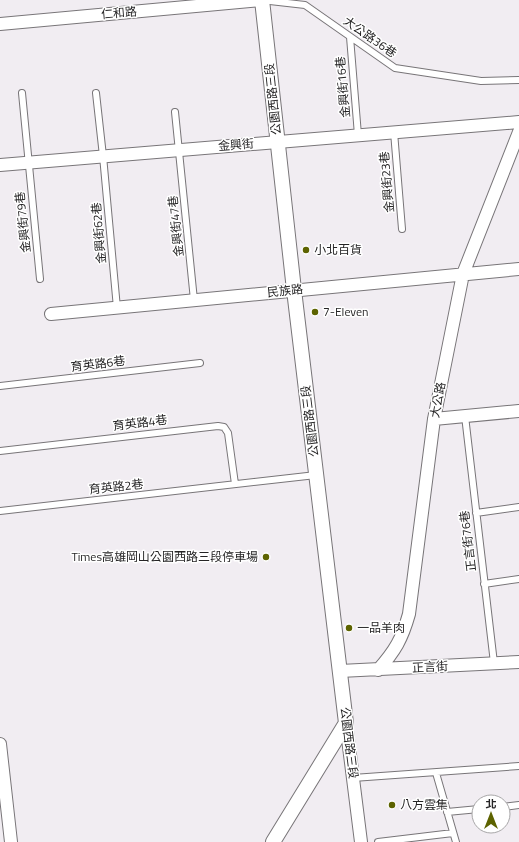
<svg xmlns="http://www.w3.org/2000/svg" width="519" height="842" font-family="'Titillium Web','Noto Sans TC',sans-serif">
<rect width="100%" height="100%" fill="#f1edf2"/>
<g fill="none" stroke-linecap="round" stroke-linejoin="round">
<defs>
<path id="service" d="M261 0 305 5 395 68 481 81 519 80
M350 37 358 135
M22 93 40 279
M96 93 103 156 117 308
M175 112 194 300
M394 132 402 229
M0 386 200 363
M465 416 494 663
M0 451 218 426 224 427 228 433 235 484
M0 511 316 475
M476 513 519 507
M484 584 519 579
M436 773 456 842
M353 778 519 766
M503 807 519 805
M447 812 479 809
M378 842 453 833"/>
<path id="minor" d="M0 24 262 0
M0 165 519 122
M51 314 519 269
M434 419 519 411
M378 670C395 651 402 639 409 614L434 419 463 274 519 132
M340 671 519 662
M346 723 361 842
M0 744 11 842"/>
<path id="tertiary" d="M262 0 294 290 346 723 273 842"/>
</defs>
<use href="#service" stroke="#787578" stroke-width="8"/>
<use href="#minor" stroke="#787578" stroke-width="14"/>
<use href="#tertiary" stroke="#787578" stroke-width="16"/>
<use href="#service" stroke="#fff" stroke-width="6"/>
<use href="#minor" stroke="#fff" stroke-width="12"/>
<use href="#tertiary" stroke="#fff" stroke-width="14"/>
</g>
<g fill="#5d6300" stroke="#fff" stroke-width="1.5">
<circle cx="306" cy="250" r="4"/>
<circle cx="315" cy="312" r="4"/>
<circle cx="266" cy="557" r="4"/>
<circle cx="349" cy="628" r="4"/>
<circle cx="392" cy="805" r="4"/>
</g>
<g text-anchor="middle" stroke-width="3" stroke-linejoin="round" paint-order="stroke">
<g font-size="12" fill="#252425" stroke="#fff">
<text transform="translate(119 13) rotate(-5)" y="4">仁和路</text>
<text transform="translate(370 37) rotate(35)" y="4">大公路36巷</text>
<text transform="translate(343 87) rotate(-95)" y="4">金興街16巷</text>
<text transform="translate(273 99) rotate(-96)" y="4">公園西路三段</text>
<text transform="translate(236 145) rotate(-5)" y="4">金興街</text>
<text transform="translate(387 182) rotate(-95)" y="4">金興街23巷</text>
<text transform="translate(23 222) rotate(-96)" y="4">金興街79巷</text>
<text transform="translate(176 226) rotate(-96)" y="4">金興街47巷</text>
<text transform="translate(99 233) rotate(-95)" y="4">金興街62巷</text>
<text transform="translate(285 291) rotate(-6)" y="4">民族路</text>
<text transform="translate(98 364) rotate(-7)" y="4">育英路6巷</text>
<text transform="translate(438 400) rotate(-79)" y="4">大公路</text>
<text transform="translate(310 421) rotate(-97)" y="4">公園西路三段</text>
<text transform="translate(140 423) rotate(-7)" y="4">育英路4巷</text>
<text transform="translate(116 487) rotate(-6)" y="4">育英路2巷</text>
<text transform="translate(468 541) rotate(-97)" y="4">正言街76巷</text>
<text transform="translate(430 667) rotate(-3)" y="4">正言街</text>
<text transform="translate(349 743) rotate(83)" y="4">公園西路三段</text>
</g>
<g font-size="12" fill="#252425" stroke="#fff" text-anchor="start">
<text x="314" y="254">小北百貨</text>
<text x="323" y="316">7-Eleven</text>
<text x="258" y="561" text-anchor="end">Times高雄岡山公園西路三段停車場</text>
<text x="357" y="632">一品羊肉</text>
<text x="400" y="809">八方雲集</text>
</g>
</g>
<g transform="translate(491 814)"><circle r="19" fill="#ffffff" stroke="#a8a7a8"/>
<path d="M0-3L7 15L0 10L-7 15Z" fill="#5d6300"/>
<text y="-6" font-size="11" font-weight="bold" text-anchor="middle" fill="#252425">北</text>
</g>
</svg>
